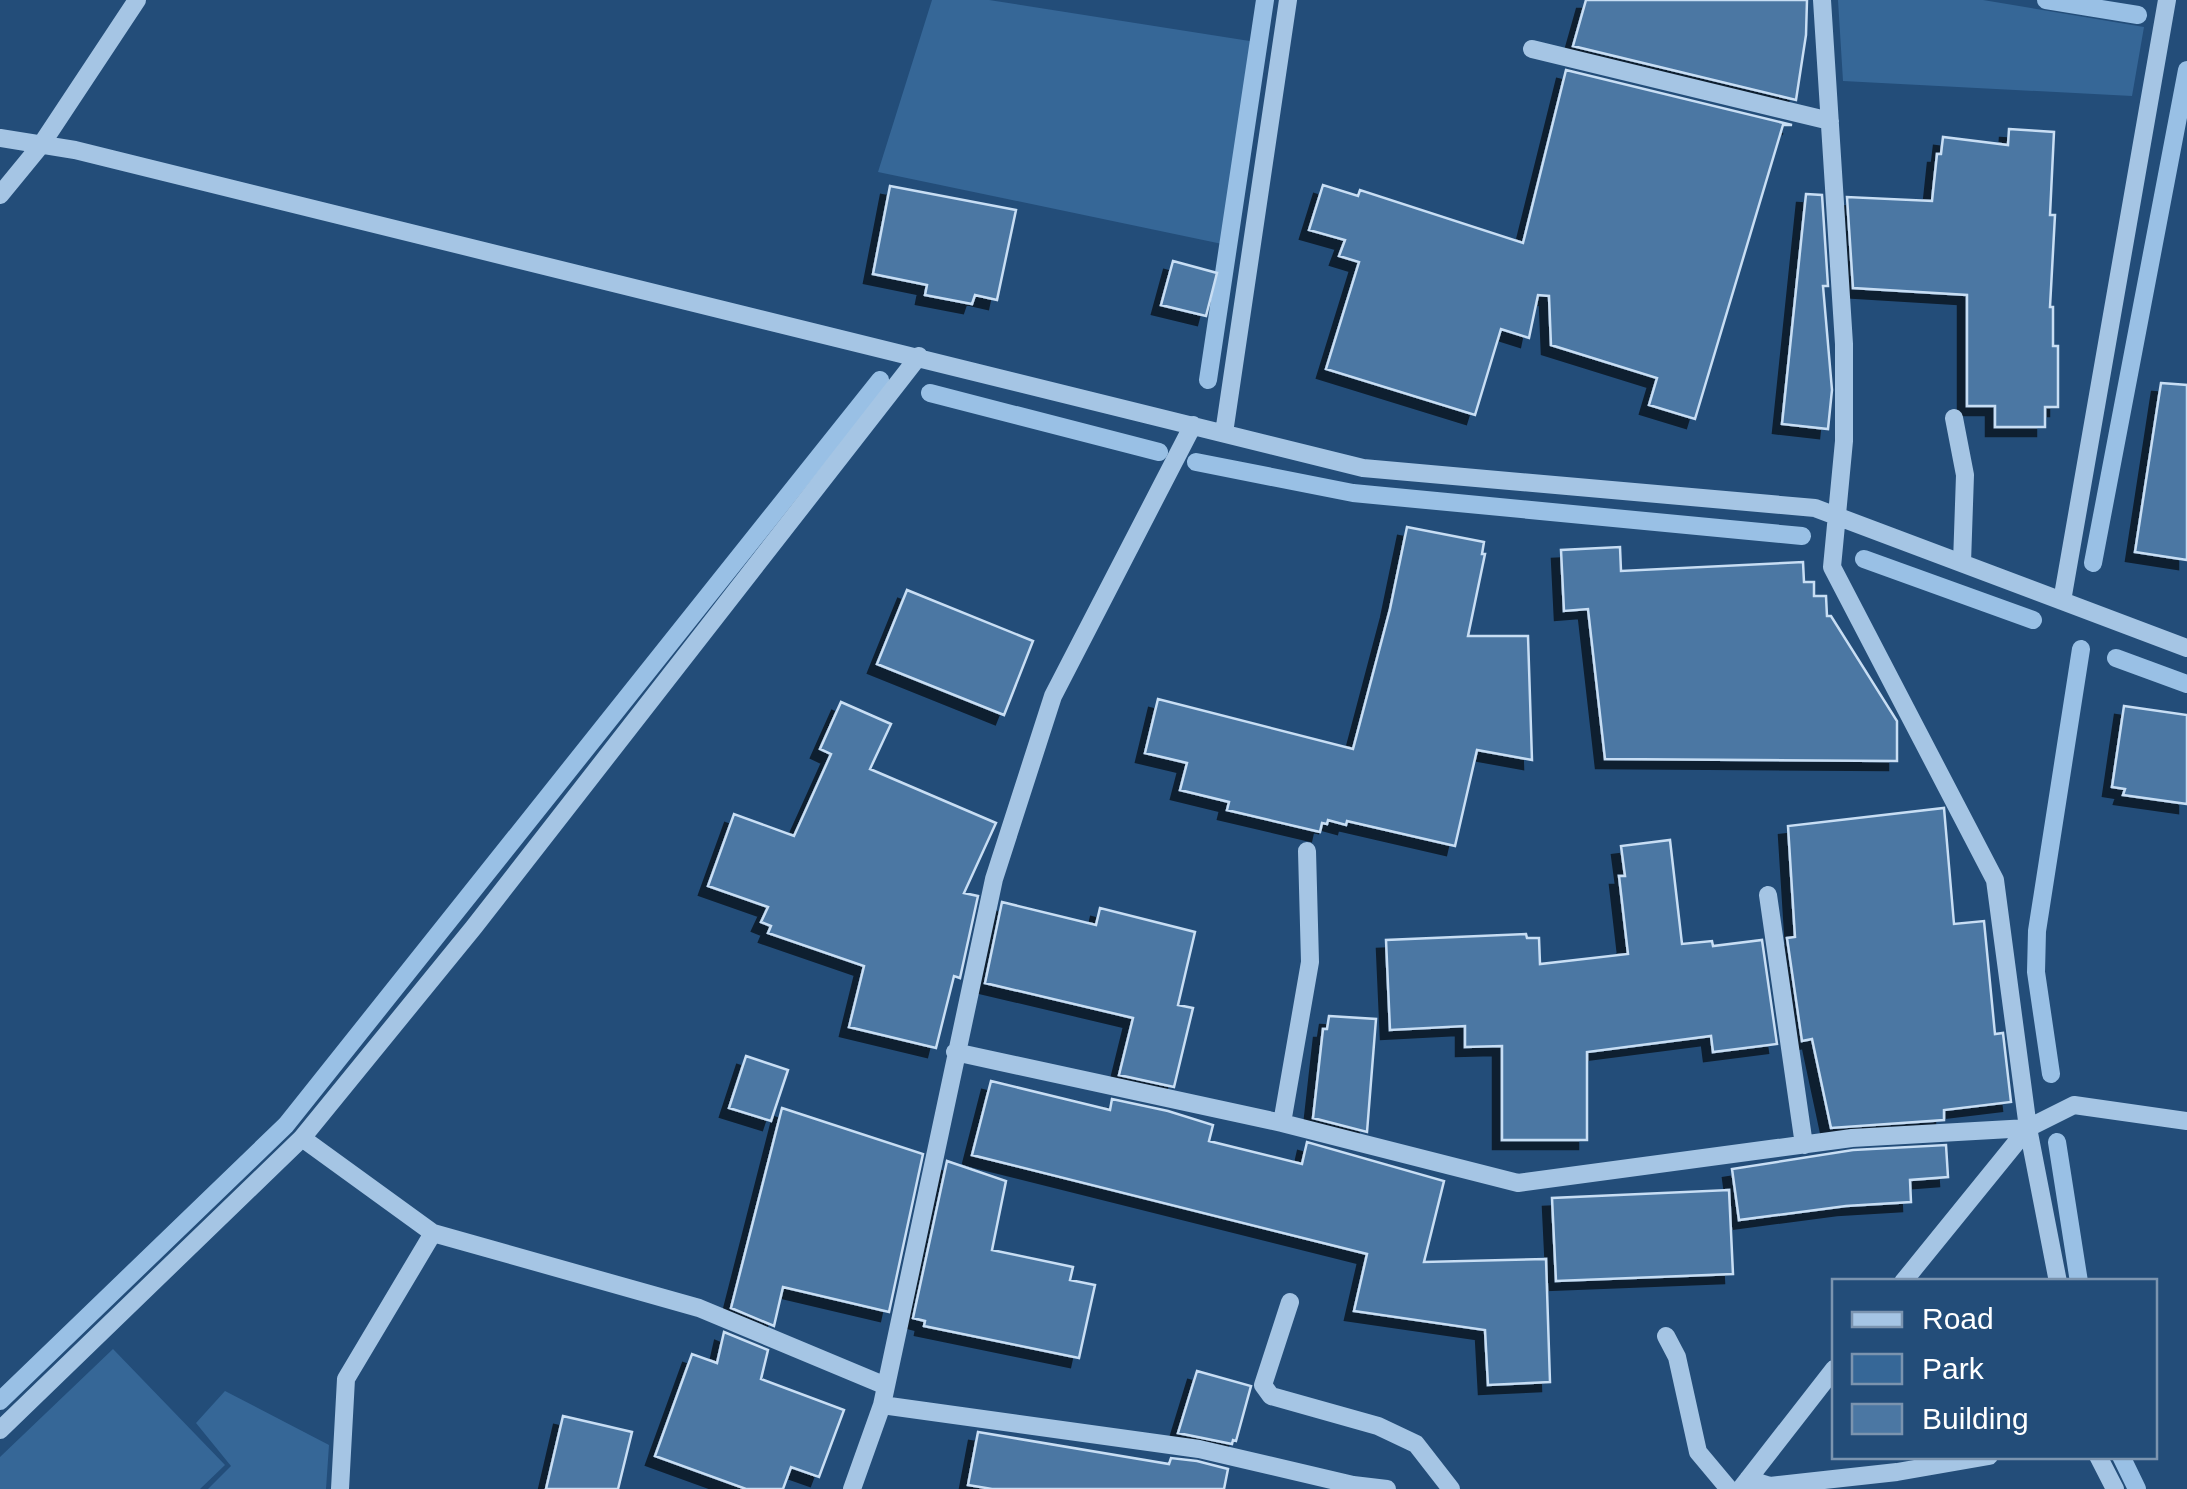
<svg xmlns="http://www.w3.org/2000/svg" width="2187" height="1489" font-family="Arial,sans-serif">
<defs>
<filter id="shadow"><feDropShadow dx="-9" dy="9" stdDeviation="0" flood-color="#0009"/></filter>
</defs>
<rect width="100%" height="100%" fill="#234d79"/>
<path fill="#366797" d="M932 0H989L1256 42 1227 245 878 172Z
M1838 0H1983L2144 27 2132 96 1843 81Z
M113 1349 225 1465 200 1489H0V1457Z
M225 1391 329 1445 326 1489H208L231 1466 196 1423Z"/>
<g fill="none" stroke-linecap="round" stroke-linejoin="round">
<path stroke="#99c0e5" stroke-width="18" d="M2046 0 2138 15
M1208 380 1265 0
M930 393 1159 452
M1196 462 1353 493 1802 536
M1864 559 2033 620
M2093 563 2187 70
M2116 658 2187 684
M2051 1074 2036 972 2037 931 2081 649
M2057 1142 2079 1282
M0 1401 286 1125 880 380
M2121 1456 2137 1489"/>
</g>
<path fill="#4b77a3" stroke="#c8def4" stroke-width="2.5" filter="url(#shadow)" d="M1586 0H1807L1806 35 1796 100 1573 46Z
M1566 70 1792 125H1783L1695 419 1649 405 1657 378 1551 345 1549 296 1538 295 1529 338 1501 329 1475 415 1326 369 1359 262 1339 256 1345 240 1309 230 1323 185 1358 196 1360 190 1523 243Z
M2009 129 2054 132 2050 215H2055L2050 307H2053V346H2058V407H2045V427H1995V406H1967V295L1853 288 1847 197 1932 201 1937 154H1941L1943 137 2008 145Z
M890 186 1016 210 997 300 975 295 972 304 925 295 927 285 873 274Z
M1806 194 1822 195 1828 286H1823L1832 390 1828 429 1782 424Z
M1173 261 1217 273 1206 316 1161 305Z
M2161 383 2187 385V560L2135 552Z
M1407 527 1484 542 1482 554H1485L1468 636H1528L1532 760 1477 750 1455 846 1347 821 1346 825 1328 820 1327 824 1322 823 1320 832 1227 810 1229 802 1180 790 1187 763 1145 753 1158 699 1353 749 1390 609Z
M1620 547 1621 571 1803 562 1804 582H1814V596H1826L1827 616H1831L1897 721V761L1605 759 1588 609 1564 611 1561 550Z
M907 590 1033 641 1004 715 877 664Z
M841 702 891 724 870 769 996 823 964 893 978 896 960 978 954 976 936 1048 849 1027 864 966 768 933 771 926 761 922 768 907 708 886 734 814 794 836 831 754 820 749Z
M2124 706 2187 715V804L2123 795 2125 789 2112 787Z
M1944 808 1954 924 1984 921 1995 1034 2003 1033 2011 1102 1944 1110V1120L1831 1128 1812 1039 1802 1041 1787 938 1795 937 1788 826Z
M1670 840 1682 944 1712 941 1713 946 1762 940 1777 1044 1713 1052 1711 1036 1587 1052V1140H1502V1046L1465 1047V1026L1390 1030 1386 940 1526 934 1527 938H1539L1540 964 1628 954 1619 876H1625L1621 846Z
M1002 902 1096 925 1100 908 1195 932 1178 1005 1193 1008 1174 1087 1119 1075 1133 1018 985 983Z
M1329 1016 1376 1019 1367 1132 1313 1118 1323 1029H1327Z
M746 1056 788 1070 771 1121 729 1108Z
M991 1081 1110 1110 1112 1099 1168 1111 1213 1125 1209 1141 1302 1164 1307 1142 1444 1181 1424 1262 1546 1259 1550 1382 1488 1385 1485 1330 1354 1311 1367 1254 972 1155Z
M782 1108 923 1154 889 1312 783 1287 774 1326 731 1308Z
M1946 1145 1948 1177 1910 1180 1911 1202 1846 1206 1739 1220 1732 1169 1853 1150Z
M947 1161 1006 1181 992 1250 1073 1267 1070 1280 1095 1285 1079 1358 924 1326 925 1321 913 1318Z
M1729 1190 1733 1274 1556 1281 1552 1198Z
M724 1332 768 1350 761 1379 844 1410 819 1477 791 1467 783 1489H746L655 1456 692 1354 717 1363Z
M1197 1371 1251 1386 1236 1441 1233 1440 1232 1444 1178 1433Z
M563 1416 632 1432 618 1489H546Z
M978 1432 1169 1464 1171 1458 1197 1461 1228 1469 1224 1489H992L968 1485Z"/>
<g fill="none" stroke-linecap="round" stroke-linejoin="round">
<path stroke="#a5c5e4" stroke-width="18" d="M1822 0 1844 344V441L1832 567 1995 880 2028 1128 2058 1282
M1532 49 1830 121
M0 138 75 150 1363 468 1815 508 2187 648
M0 195 41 145 137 0
M1954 418 1965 475 1962 563
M1224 433 1288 0
M2062 601 2167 0
M1768 895 1804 1145
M955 1052 1282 1123 1518 1183 1852 1138 2028 1128 2074 1105 2187 1121
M1282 1123 1310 962 1307 851
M302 1138 433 1233 699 1308 886 1386
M1903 1282 2028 1128
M1290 1302 1263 1385 1271 1396 1378 1426 1416 1444 1451 1489
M1666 1336 1677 1357 1698 1452 1729 1489
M882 1405 1199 1449 1353 1485 1387 1489
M0 1430 302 1138 474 927 919 356
M2098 1456 2115 1489
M1748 1479 1770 1486 1897 1472 1989 1456
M1742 1487 1834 1369
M340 1489 346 1379 433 1233
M852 1489 882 1405 994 879 1053 696 1193 425"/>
</g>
<rect x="1832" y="1279" width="325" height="180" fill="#234d79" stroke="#7b94af" stroke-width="2.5"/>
<rect x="1852" y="1312" width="50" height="15" fill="#a5c5e4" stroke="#7b94af" stroke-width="2.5"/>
<text x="1922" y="1329" font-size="30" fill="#ffffff">Road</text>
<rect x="1852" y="1354" width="50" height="30" fill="#366797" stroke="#7b94af" stroke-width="2.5"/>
<text x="1922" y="1379" font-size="30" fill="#ffffff">Park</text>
<rect x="1852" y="1404" width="50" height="30" fill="#4b77a3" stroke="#7b94af" stroke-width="2.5"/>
<text x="1922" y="1429" font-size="30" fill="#ffffff">Building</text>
</svg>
